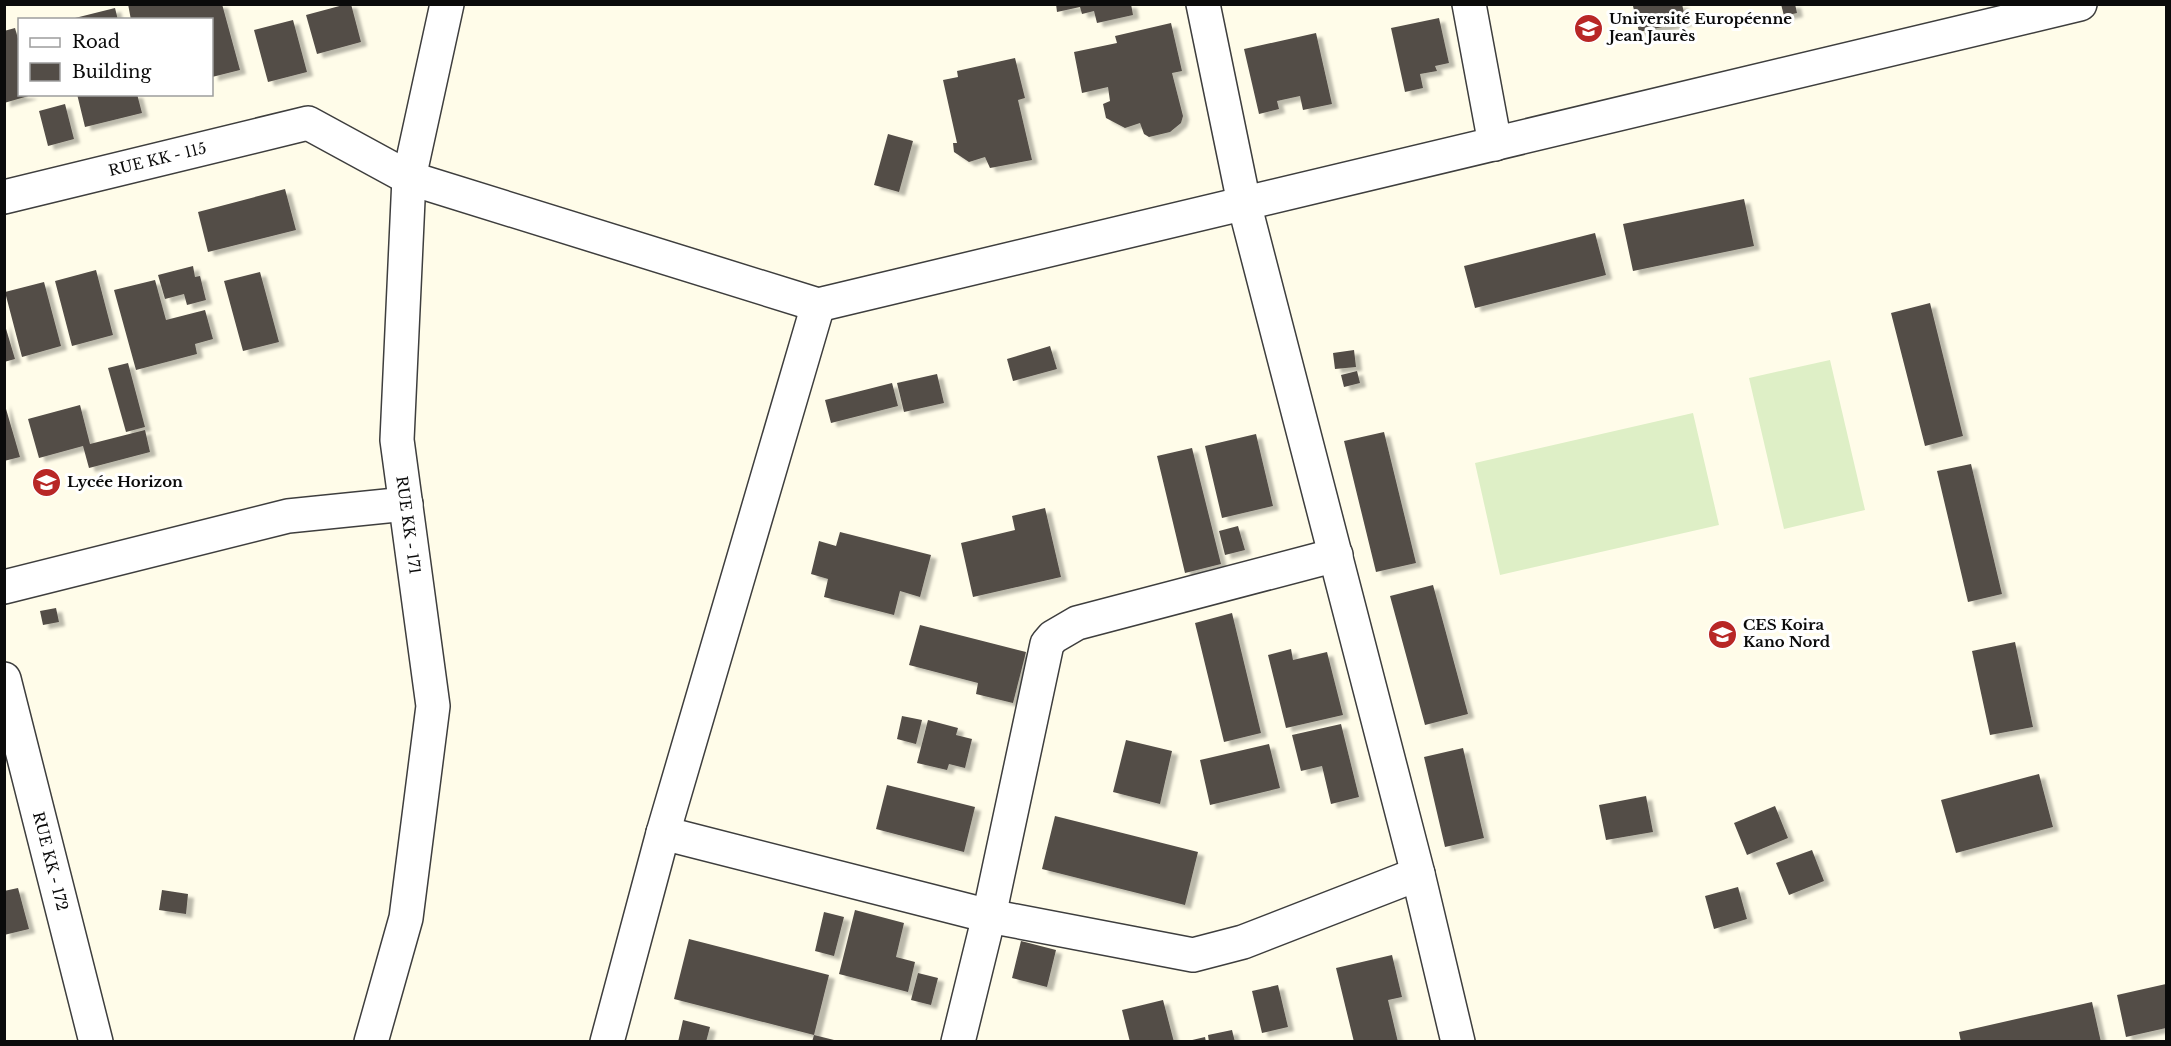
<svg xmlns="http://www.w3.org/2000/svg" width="2171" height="1046" font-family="'Libre Baskerville',serif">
<defs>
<filter id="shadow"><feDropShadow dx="6" dy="4" stdDeviation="1.5" flood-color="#0004"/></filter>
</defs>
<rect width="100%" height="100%" fill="#fffce9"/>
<path fill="#deefc6" d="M1830 360 1865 510 1784 529 1749 378Z
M1693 413 1719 525 1500 575 1475 463Z"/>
<path fill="#534d47" filter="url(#shadow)" d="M128 4H222L240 70 212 77V20H131Z
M347 4H351L361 42 317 54 306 15Z
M1056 4H1131L1133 15 1097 23 1094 11 1082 14 1080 7 1057 12Z
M1642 4H1682L1686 22 1639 32 1633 6Z
M1781 4H1795L1797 13 1784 16Z
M115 8 118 20H71V19Z
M1439 18 1449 63 1435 66 1437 71 1420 74 1423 88 1405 92 1391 28Z
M293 20 307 72 268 82 254 30Z
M1171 23 1182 71 1172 73 1183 116 1181 123 1170 132 1149 137 1144 134 1140 123 1125 128 1106 118 1103 104 1110 101 1108 87 1082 93 1074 52 1117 43 1115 36Z
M15 28 20 46V94L32 95 4 103V31Z
M1316 33 1332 104 1303 110 1300 96 1277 101 1279 109 1259 114 1244 49Z
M1015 58 1025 98 1018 100 1032 160 990 168 985 157 969 162 954 152 953 143H957L943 80 958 77 957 71Z
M77 94H137L142 113 85 127Z
M65 104 74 139 48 146 39 111Z
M888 134 913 141 899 192 874 185Z
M285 189 296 230 208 252 198 212Z
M1744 199 1754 246 1633 271 1623 224Z
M1595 233 1606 275 1475 308 1464 266Z
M193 266 195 277 200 276 206 300 187 305 184 294 165 299 158 275Z
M96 270 113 335 72 346 55 281Z
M260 272 279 342 243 351 224 281Z
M155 280 166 320 205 310 213 339 195 344 197 354 136 370 114 290Z
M44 282 61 346 22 357 5 292Z
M1930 303 1963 436 1925 446 1891 313Z
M4 322 15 359 4 362Z
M1050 346 1057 369 1013 381 1007 359Z
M1354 350 1356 367 1335 369 1333 353Z
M128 363 145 427 126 432 108 368Z
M1357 371 1360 383 1344 387 1341 375Z
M937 374 944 403 904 412 897 383Z
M892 383 898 406 831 423 825 400Z
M4 402 20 457 4 461Z
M80 405 90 444 145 430 150 452 89 468 83 446 39 458 28 419Z
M1384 432 1416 563 1376 572 1344 441Z
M1256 434 1273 506 1222 518 1205 446Z
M1192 448 1221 564 1185 573 1157 456Z
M1971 464 2002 594 1968 602 1937 471Z
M1045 508 1061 577 973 597 961 543 1015 530 1012 516Z
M1238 526 1245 550 1225 555 1219 531Z
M840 532 931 555 920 597 900 591 894 615 824 597 828 579 811 574 819 541 836 546Z
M1433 585 1468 714 1425 725 1390 596Z
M56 608 59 622 43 625 40 611Z
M1232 613 1261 733 1224 742 1195 623Z
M920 625 1026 652 1013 703 976 694 978 683 909 665Z
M2015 642 2033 727 1990 735 1972 651Z
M1291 649 1293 660 1327 652 1343 715 1286 728 1268 655Z
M902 716 922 720 916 744 897 739Z
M928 720 958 728 956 735 972 739 965 768 949 764 947 770 917 763Z
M1341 724 1359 797 1331 804 1322 766 1301 771 1292 735Z
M1126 740 1172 751 1160 804 1113 792Z
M1269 744 1280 788 1210 805 1200 760Z
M1463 748 1484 838 1445 847 1424 757Z
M2039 774 2053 827 1956 853 1941 800Z
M887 785 975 807 964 852 876 829Z
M1646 796 1653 832 1606 840 1599 805Z
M1775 806 1788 838 1747 855 1734 823Z
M1055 816 1198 852 1185 905 1042 869Z
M1812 850 1824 881 1789 895 1776 863Z
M1738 887 1747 919 1714 929 1705 896Z
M18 888 29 929 4 935V891Z
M162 890 188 894 186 914 159 910Z
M855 910 904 923 896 957 915 962 908 992 839 974Z
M824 912 844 917 834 956 815 951Z
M689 939 829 975 814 1035 674 999Z
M1021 941 1056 950 1047 987 1012 978Z
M1392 955 1402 997 1388 1000 1398 1042H1354L1336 968Z
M918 973 938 978 931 1005 911 1000Z
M2166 984V1028L2126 1037 2117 995Z
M1278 985 1288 1027 1262 1033 1252 991Z
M1163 1000 1174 1042H1130L1122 1010Z
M2092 1002 2101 1042H1961L1959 1032Z
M683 1020 710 1027 706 1042H678Z
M1232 1030 1235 1042H1209L1208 1035Z
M814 1035 838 1041V1042H812Z
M1205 1037 1206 1042H1188V1041Z"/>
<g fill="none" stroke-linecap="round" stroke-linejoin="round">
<defs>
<g id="minor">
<path d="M1203 4 1244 203 1418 874 1458 1042"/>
<path d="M1469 4 1495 144"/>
<path id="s1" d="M4 197 308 123 409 178 818 305 2080 4"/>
<path d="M4 587 288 516 406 504"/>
<path id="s2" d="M4 679 96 1042"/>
<path d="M663 833 989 916 1193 955 1243 942 1418 874"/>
<path d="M371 1042 406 918 433 706 397 440 409 178 447 4"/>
<path d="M607 1042 663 833 818 305"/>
<path d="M958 1042 989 916 1047 644 1053 637 1077 623 1336 555"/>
</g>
</defs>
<use href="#minor" stroke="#3e3e3e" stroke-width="36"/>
<use href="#minor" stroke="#fff" stroke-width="33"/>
</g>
<defs>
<symbol id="university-disc" viewBox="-11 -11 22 22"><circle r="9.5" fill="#b82726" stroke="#fff"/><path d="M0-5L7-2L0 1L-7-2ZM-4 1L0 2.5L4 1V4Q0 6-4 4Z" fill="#fff"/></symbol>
<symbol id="school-disc" viewBox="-11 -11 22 22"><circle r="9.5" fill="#b82726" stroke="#fff"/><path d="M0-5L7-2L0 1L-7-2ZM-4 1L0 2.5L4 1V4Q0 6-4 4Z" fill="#fff"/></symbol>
</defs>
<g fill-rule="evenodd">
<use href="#university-disc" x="1572" y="12" width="33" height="33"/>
<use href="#school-disc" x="30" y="466" width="33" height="33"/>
<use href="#school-disc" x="1706" y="618" width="33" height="33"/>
</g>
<g text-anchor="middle" stroke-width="6" stroke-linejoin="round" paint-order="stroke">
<g font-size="15" font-weight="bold" fill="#0b0b0b" stroke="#fff" text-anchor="start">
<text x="1609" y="24">Université Européenne<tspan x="1609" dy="17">Jean Jaurès</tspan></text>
<text x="67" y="487">Lycée Horizon</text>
<text x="1743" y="630">CES Koira<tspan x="1743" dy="17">Kano Nord</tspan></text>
</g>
<g font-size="15" fill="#0b0b0b" stroke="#fff">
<text dy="5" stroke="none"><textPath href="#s1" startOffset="158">RUE KK - 115</textPath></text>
<text transform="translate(408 525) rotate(82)" y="5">RUE KK - 171</text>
<text dy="5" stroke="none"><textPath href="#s2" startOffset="188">RUE KK - 172</textPath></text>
</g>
</g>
<rect width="2171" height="1046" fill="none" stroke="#0b0b0b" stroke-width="12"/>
<rect x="18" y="18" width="195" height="78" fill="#ffffff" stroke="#9d9d9d" stroke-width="1.5"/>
<rect x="30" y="38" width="30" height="9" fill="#ffffff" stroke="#9d9d9d" stroke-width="1.5"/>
<text x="72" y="48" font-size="18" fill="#0b0b0b">Road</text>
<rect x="30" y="63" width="30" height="18" fill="#534d47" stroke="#9d9d9d" stroke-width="1.5"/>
<text x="72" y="78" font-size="18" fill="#0b0b0b">Building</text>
</svg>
